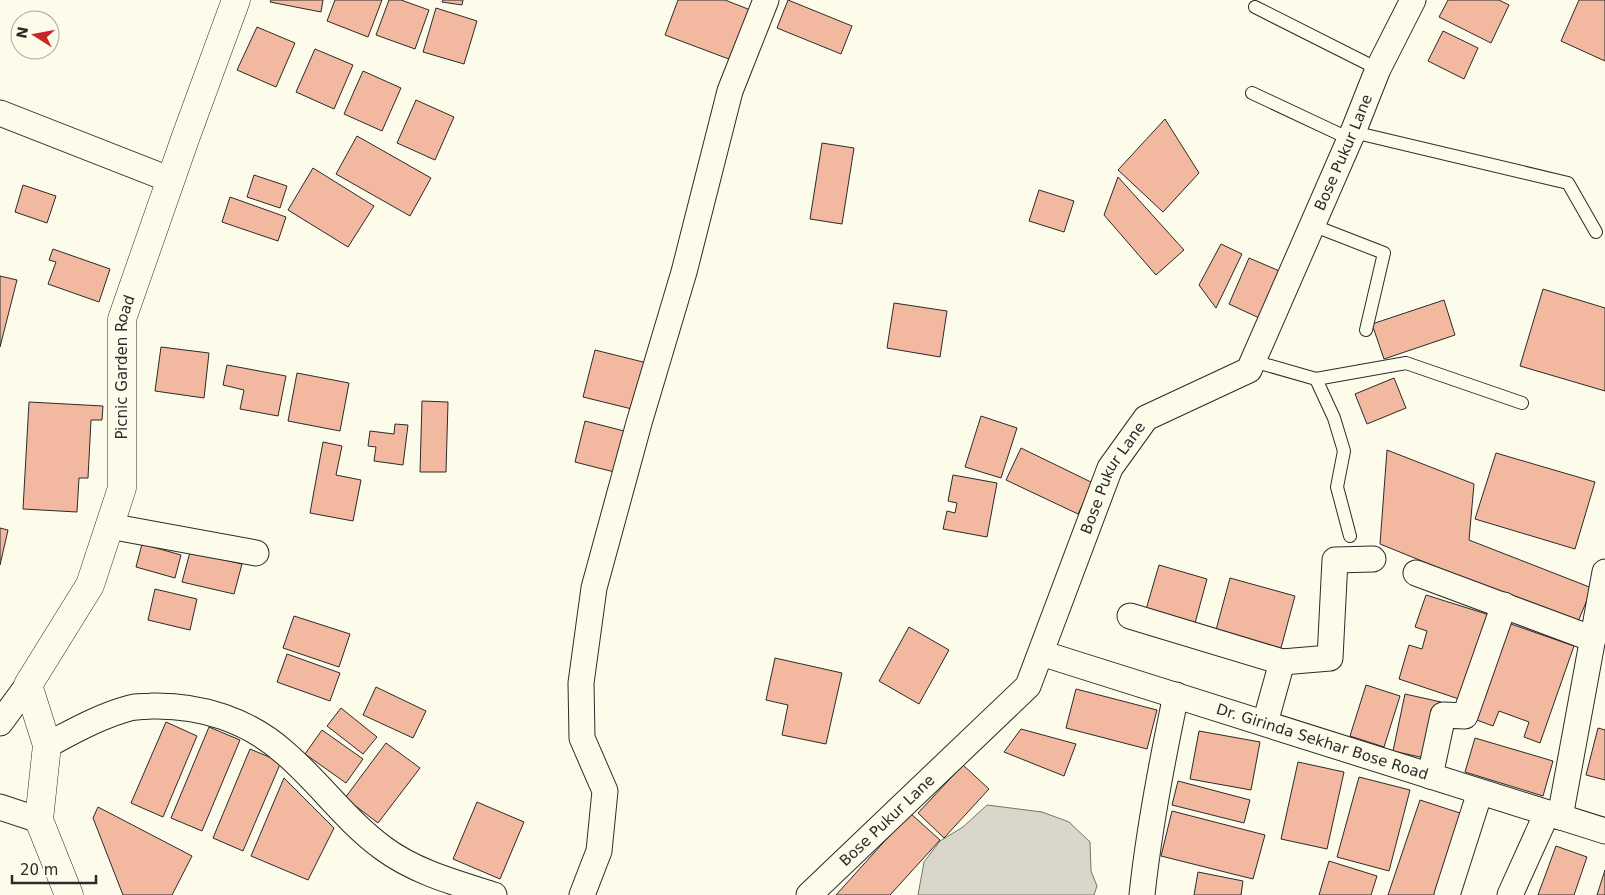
<svg xmlns="http://www.w3.org/2000/svg" width="1605" height="895" font-family="'DejaVu Sans',sans-serif">
<rect width="100%" height="100%" fill="#fdfbea"/>
<path fill="#d8d7c9" stroke="#74746e" d="M987 805 1042 812 1069 822 1090 842 1091 871 1097 886 1094 895H918L924 862 940 841 963 827Z"/>
<path fill="#f2b8a0" stroke="#2b2b2b" d="M271 0H323L321 12 270 2Z
M335 0H382L368 37 327 21Z
M389 0H401L429 10 415 49 376 35Z
M443 0H463L462 5 442 2Z
M678 0H725L753 11 734 61 665 35Z
M788 0 852 26 841 54 777 28Z
M1448 0H1499L1509 5 1491 43 1439 17Z
M1579 0H1605V61L1561 41Z
M436 8 477 21 464 64 423 52Z
M257 27 295 43 276 87 237 70Z
M1443 31 1478 48 1464 79 1428 61Z
M315 49 353 65 334 109 296 92Z
M363 71 401 88 382 131 344 114Z
M416 100 454 117 435 160 397 143Z
M1165 119 1199 173 1163 212 1118 170Z
M357 136 431 178 410 216 336 174Z
M822 143 854 148 842 224 810 219Z
M313 168 374 206 348 247 288 210Z
M254 175 287 186 280 208 247 197Z
M1118 177 1184 250 1156 275 1104 215Z
M23 185 56 196 47 223 15 212Z
M1039 190 1074 201 1064 232 1029 221Z
M230 197 286 217 278 241 222 222Z
M1221 244 1242 254 1216 308 1199 285Z
M53 249 110 269 99 302 48 284 56 262 49 260Z
M1249 258 1289 275 1268 322 1229 304Z
M0 276 17 280 0 347Z
M1543 289 1605 308V391L1520 366Z
M1444 300 1455 335 1384 359 1372 324Z
M894 303 947 311 940 357 887 348Z
M161 347 209 353 204 398 155 391Z
M595 350 647 363 636 410 583 397Z
M227 365 286 376 278 416 240 409 244 390 223 385Z
M297 373 349 383 340 431 288 421Z
M1394 378 1406 408 1367 424 1355 394Z
M422 401 448 402 446 472H420Z
M29 402 103 406 102 420H91L88 478H79L77 512 23 509Z
M981 416 1017 428 1001 478 965 467Z
M585 421 632 433 622 474 575 462Z
M395 424 408 425 403 465 374 461 376 447 368 446 370 431 394 434Z
M323 442 342 446 336 475 361 480 353 521 310 513Z
M1021 448 1093 483 1078 514 1006 480Z
M1387 450 1474 484 1469 540 1592 588 1577 624 1380 544Z
M1496 453 1595 482 1575 549 1475 519Z
M953 475 997 483 987 537 943 529 947 511 955 513 957 503 948 501Z
M0 528 8 530 0 565Z
M142 544 181 555 175 578 136 567Z
M190 552 242 564 234 594 182 582Z
M1159 565 1207 579 1194 627 1145 613Z
M1230 578 1295 596 1281 648 1216 630Z
M155 589 197 599 190 630 148 620Z
M1426 595 1496 617 1468 702 1399 679 1409 645 1422 649 1427 631 1415 627Z
M294 616 350 634 339 667 283 648Z
M1508 623 1574 646 1540 743 1524 737 1529 722 1499 711 1493 726 1474 719Z
M909 627 949 650 919 704 879 681Z
M287 654 340 673 330 701 277 682Z
M775 658 842 673 826 744 782 735 788 705 766 700Z
M1366 685 1400 696 1384 747 1350 736Z
M376 687 426 711 413 738 363 715Z
M1076 689 1157 710 1147 749 1066 728Z
M1405 694 1441 702 1429 759 1393 751Z
M341 708 377 737 363 754 327 726Z
M166 722 197 736 163 817 131 803Z
M209 727 240 740 202 831 171 818Z
M1598 728 1605 730V780L1586 775Z
M1021 729 1076 744 1064 776 1004 752Z
M322 730 363 759 346 783 305 754Z
M1199 731 1260 742 1251 790 1190 779Z
M1475 738 1553 761 1543 796 1465 772Z
M386 743 420 768 378 823 345 798Z
M250 749 281 762 243 851 213 838Z
M1298 762 1344 772 1327 849 1281 839Z
M963 765 989 789 944 838 918 813Z
M1359 777 1410 790 1389 871 1337 857Z
M284 778 334 828 308 880 251 856Z
M1178 781 1250 800 1244 823 1172 805Z
M1420 800 1463 814 1437 895H1388Z
M477 802 524 822 500 879 453 859Z
M98 807 192 856 172 895H123L93 818Z
M1172 811 1265 835 1253 879 1161 856Z
M910 813 940 840 890 895H836Z
M1556 846 1587 857 1574 895H1538Z
M1329 861 1377 876 1371 895H1319Z
M1605 870V895H1597Z
M1198 872 1243 881 1241 895H1194Z"/>
<g fill="none" stroke-linecap="round" stroke-linejoin="round">
<defs>
<path id="lane" d="M1255 7 1378 69
M1252 93 1350 139
M1353 132 1568 183 1596 232
M1312 225 1384 253 1366 330
M1253 361 1316 379 1334 418 1344 451 1337 487 1350 536
M1316 379 1406 363 1522 403"/>
<g id="street">
<path d="M0 113 171 180"/>
<path d="M109 526 256 553"/>
<path d="M1416 573 1593 639"/>
<path d="M1130 616 1282 662 1330 658 1335 560 1373 559"/>
<path id="s1" d="M1041 653 1605 831"/>
<path d="M0 723 28 685"/>
<path d="M1265 723 1282 662"/>
<path d="M47 745C74 731 100 716 130 708 137 706 145 707 152 706 201 705 248 720 285 753 320 783 346 821 383 848 415 872 456 883 494 895"/>
<path d="M1430 776 1443 715 1465 716 1504 605"/>
<path d="M0 807 39 820"/>
<path d="M1560 817 1605 572"/>
<path d="M582 895 599 851 605 791 582 738 581 683 594 588 639 423 684 272 730 91 766 0"/>
<path id="s2" d="M809 895 1028 686 1110 468 1146 418 1249 370 1353 132 1378 69 1413 0"/>
<path d="M1142 895C1149 828 1162 761 1176 695"/>
<path d="M1447 895 1480 792"/>
<path d="M1510 895 1547 813"/>
</g>
<g id="secondary">
<path id="s3" d="M69 895 39 820 47 745 28 685 90 585 122 488V319L185 139 236 0"/>
</g>
</defs>
<use href="#lane" stroke="#2b2b2b" stroke-width="14"/>
<use href="#street" stroke="#2b2b2b" stroke-width="27"/>
<use href="#secondary" stroke="#2b2b2b" stroke-width="29"/>
<use href="#lane" stroke="#fdfbea" stroke-width="12"/>
<use href="#street" stroke="#fdfbea" stroke-width="25"/>
<use href="#secondary" stroke="#fdfbea" stroke-width="28"/>
</g>
<g text-anchor="middle" stroke-width="4" stroke-linejoin="round" paint-order="stroke">
<g font-size="15" fill="#2b2b2b" stroke="#fdfbea">
<text dy="5" stroke="none"><textPath href="#s2" startOffset="948">Bose Pukur Lane</textPath></text>
<text dy="5" stroke="none"><textPath href="#s3" startOffset="560">Picnic Garden Road</textPath></text>
<text dy="5" stroke="none"><textPath href="#s2" startOffset="528">Bose Pukur Lane</textPath></text>
<text dy="5" stroke="none"><textPath href="#s1" startOffset="295">Dr. Girinda Sekhar Bose Road</textPath></text>
<text dy="5" stroke="none"><textPath href="#s2" startOffset="108">Bose Pukur Lane</textPath></text>
</g>
</g>
<g transform="translate(35 35) rotate(281)"><circle r="24" fill="#fdfbea" stroke="#a9a89e"/>
<path d="M0-4L9 19L0 12L-9 19Z" fill="#c62828"/>
<text y="-8" font-size="14" font-weight="bold" text-anchor="middle" fill="#2b2b2b">N</text>
</g>
<path d="M12 875v8h84v-8" fill="none" stroke="#2b2b2b" stroke-width="2.5"/>
<text x="20" y="875" font-size="15" fill="#2b2b2b" stroke="#fdfbea" stroke-width="4" paint-order="stroke">20 m</text>
</svg>
